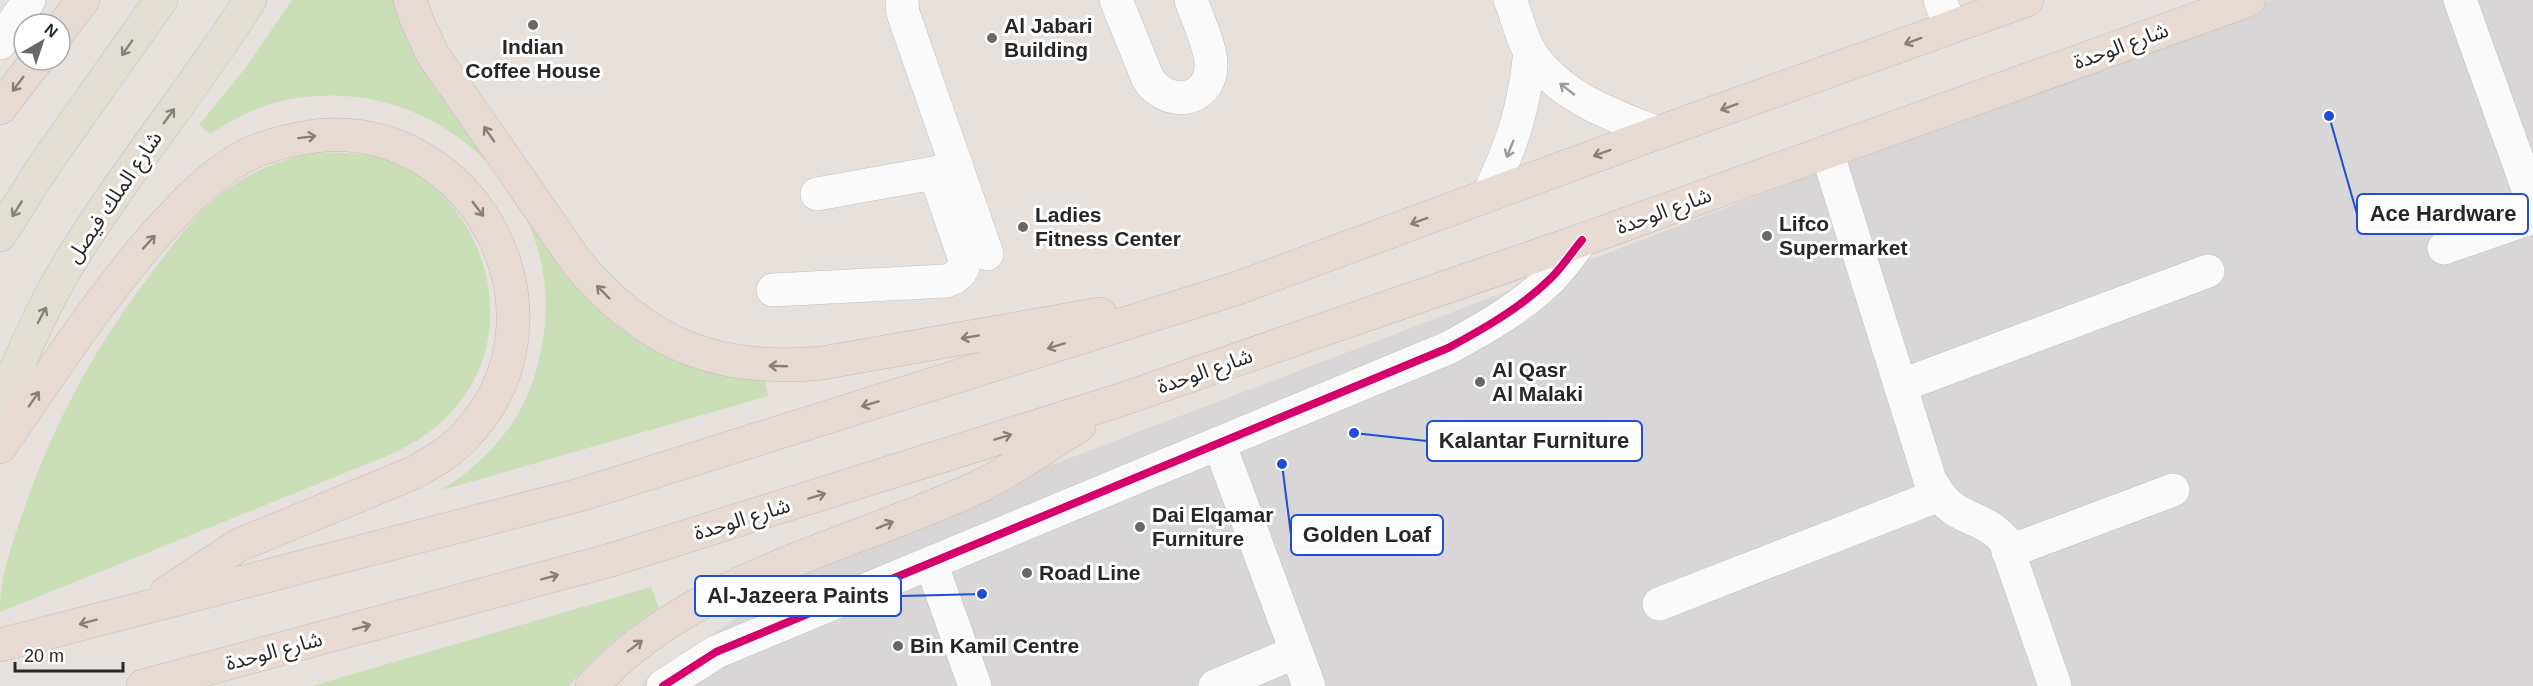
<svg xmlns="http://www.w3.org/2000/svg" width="2533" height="686" font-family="Helvetica,'Noto Sans Arabic',sans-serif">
<rect width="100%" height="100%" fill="#e6e1dc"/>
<path fill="#d9d6d8" d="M2271 0H2533V686H639L839 546Z"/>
<path fill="#cadeb7" d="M292 0H397L565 270 764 376 768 396 442 490C469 472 492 452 511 425 526 403 536 377 541 350 575 192 423 60 270 104 248 111 229 122 210 134L199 125 247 66Z
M315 152C344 153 373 152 400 165 489 208 522 333 454 409 435 431 413 444 387 456L0 612C0 577 11 547 22 515 54 420 101 336 163 258 180 236 196 215 217 197 246 173 279 160 315 152Z
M651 587 659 608C625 630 595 654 569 686H312Z"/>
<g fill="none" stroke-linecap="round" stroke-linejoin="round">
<defs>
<path id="minor" d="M902 0 903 13 987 254
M1116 0 1148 79C1166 107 1209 104 1211 67 1212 48 1197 18 1191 0
M1510 0C1517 16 1521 37 1530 52 1559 97 1610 114 1657 133
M1940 0 1950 27
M2460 0 2533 203
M0 43 29 0
M1827 152 1930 480C1936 491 1943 502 1954 509 1974 522 1988 521 2005 541L2055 686
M817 194 956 169
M1488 195C1513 143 1524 109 1530 51
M2444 248 2533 217
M773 290 946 281C958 277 963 272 965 260L935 173
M1900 386 2208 271
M1219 443 1309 686
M2008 552 2173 490
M931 563 975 686
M1659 604 1939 495
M663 686 716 652 1448 348C1485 328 1522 307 1552 277 1563 266 1572 252 1582 240
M1215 686 1296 652"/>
<path id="major" d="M0 235 43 167 161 0
M0 406C21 358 42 308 69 263 125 172 193 90 250 0"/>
<path id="highway" d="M410 0 417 21 433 55 578 264C646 344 717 373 822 363L1100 314
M60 30 83 0
M0 108 37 60
M0 447C50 375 98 300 156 234 180 208 203 182 233 163 257 147 287 140 315 136 477 118 579 319 464 437 449 453 431 463 413 473L239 545 166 593
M0 645 583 494 1235 289 1657 133 2027 0
M143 686 611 560 1120 400 1582 240 2249 0
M592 686C690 578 850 547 978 487 1013 470 1046 446 1079 426"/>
</defs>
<use href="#minor" stroke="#bfbebe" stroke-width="34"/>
<use href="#major" stroke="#bfbdbb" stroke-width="34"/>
<use href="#highway" stroke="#bfbdbb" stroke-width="34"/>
<use href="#minor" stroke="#fbfafa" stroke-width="33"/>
<use href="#major" stroke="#e3ded4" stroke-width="33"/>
<use href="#highway" stroke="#e6dad3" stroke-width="33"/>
<defs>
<path id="cycleway" d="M663 686 716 652 1448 348C1485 328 1522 307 1552 277 1563 266 1572 252 1582 240"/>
</defs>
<use href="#cycleway" stroke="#fff" stroke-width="11"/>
<use href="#cycleway" stroke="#d6006c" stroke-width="8"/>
</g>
<defs><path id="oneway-shaft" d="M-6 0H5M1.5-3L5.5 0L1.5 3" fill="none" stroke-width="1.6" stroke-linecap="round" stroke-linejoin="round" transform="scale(1.5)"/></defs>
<g stroke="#86807d">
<use href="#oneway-shaft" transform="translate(1913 41) rotate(160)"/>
<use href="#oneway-shaft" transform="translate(18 84) rotate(127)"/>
<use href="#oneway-shaft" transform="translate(1729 107) rotate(160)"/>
<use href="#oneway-shaft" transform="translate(489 134) rotate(-125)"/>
<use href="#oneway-shaft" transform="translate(307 137) rotate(-7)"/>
<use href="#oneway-shaft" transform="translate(1602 153) rotate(160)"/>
<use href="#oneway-shaft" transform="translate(478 209) rotate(53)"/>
<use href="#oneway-shaft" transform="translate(1419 221) rotate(160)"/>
<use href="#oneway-shaft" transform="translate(149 242) rotate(-48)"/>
<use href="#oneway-shaft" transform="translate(603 292) rotate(-135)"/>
<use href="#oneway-shaft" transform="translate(970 337) rotate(170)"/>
<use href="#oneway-shaft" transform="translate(1056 346) rotate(163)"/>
<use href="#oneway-shaft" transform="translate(778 366) rotate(-178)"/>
<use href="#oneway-shaft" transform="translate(34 399) rotate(-55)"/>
<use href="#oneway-shaft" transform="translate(870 404) rotate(163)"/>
<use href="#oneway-shaft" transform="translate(1003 437) rotate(-17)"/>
<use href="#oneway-shaft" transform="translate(817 496) rotate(-17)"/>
<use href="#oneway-shaft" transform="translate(885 525) rotate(-22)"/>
<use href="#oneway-shaft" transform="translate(550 577) rotate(-15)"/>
<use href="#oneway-shaft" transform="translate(88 622) rotate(165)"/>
<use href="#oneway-shaft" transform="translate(362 627) rotate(-15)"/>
<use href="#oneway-shaft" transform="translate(635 646) rotate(-37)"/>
</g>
<g stroke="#85827e">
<use href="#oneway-shaft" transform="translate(127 48) rotate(125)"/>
<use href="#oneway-shaft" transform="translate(169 116) rotate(-54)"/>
<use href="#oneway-shaft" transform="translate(17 209) rotate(122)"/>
<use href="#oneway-shaft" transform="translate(42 315) rotate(-62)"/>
</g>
<g stroke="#9c9b9b">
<use href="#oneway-shaft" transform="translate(1567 89) rotate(-142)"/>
<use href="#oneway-shaft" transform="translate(1510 149) rotate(112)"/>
</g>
<g fill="#6a6866" stroke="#fff" stroke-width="2">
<circle cx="533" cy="25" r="6"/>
<circle cx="992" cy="38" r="6"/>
<circle cx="1023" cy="227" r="6"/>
<circle cx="1767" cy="236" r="6"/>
<circle cx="1480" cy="382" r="6"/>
<circle cx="1140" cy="527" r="6"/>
<circle cx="1027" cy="573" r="6"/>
<circle cx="898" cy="646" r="6"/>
</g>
<g text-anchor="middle" stroke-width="6" stroke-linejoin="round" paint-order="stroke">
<g font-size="21" font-weight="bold" fill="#272727" stroke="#fff" text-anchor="start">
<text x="1004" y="33">Al Jabari<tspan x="1004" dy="24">Building</tspan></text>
<text x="533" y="54" text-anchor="middle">Indian<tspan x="533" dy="24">Coffee House</tspan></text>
<text x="1035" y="222">Ladies<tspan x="1035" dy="24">Fitness Center</tspan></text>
<text x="1779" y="231">Lifco<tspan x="1779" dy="24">Supermarket</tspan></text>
<text x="1492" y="377">Al Qasr<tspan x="1492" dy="24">Al Malaki</tspan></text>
<text x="1152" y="522">Dai Elqamar<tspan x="1152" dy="24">Furniture</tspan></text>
<text x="1039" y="580">Road Line</text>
<text x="910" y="653">Bin Kamil Centre</text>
</g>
<g font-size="21" fill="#272727" stroke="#fff">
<text transform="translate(2121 46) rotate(-20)" y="7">شارع الوحدة</text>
<text transform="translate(114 197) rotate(-56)" y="7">شارع الملك فيصل</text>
<text transform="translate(1664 211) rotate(-20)" y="7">شارع الوحدة</text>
<text transform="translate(1205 371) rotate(-19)" y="7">شارع الوحدة</text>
<text transform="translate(742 519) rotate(-17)" y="7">شارع الوحدة</text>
<text transform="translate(274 651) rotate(-15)" y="7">شارع الوحدة</text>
</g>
</g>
<path fill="none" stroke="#1d4ed8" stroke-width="2" d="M2329 116L2357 214M1354 433L1427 441M1282 464L1291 535M982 594L901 596"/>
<g fill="#1d4ed8" stroke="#fff" stroke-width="2">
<circle cx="2329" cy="116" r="6"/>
<circle cx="1354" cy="433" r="6"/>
<circle cx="1282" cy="464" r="6"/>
<circle cx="982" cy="594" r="6"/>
</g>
<g fill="#fff" stroke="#1d4ed8" stroke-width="2">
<rect x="2357" y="194" width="171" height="40" rx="6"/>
<rect x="1427" y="421" width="215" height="40" rx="6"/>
<rect x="1291" y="515" width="152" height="40" rx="6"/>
<rect x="695" y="576" width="206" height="40" rx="6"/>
</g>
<g font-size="22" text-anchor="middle" font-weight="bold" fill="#272727">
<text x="2443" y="221">Ace Hardware</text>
<text x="1534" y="448">Kalantar Furniture</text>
<text x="1367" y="542">Golden Loaf</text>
<text x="798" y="603">Al-Jazeera Paints</text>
</g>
<g transform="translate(42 42) rotate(39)"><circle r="28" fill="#ffffff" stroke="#a9a9a9" stroke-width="1.5"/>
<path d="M0-4.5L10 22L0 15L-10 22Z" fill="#6a6866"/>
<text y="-9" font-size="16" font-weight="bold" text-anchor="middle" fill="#272727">N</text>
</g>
<path d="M15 662v9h108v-9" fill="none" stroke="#272727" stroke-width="3"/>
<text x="24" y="662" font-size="18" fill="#272727" stroke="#ffffff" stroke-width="4.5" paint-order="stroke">20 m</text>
</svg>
